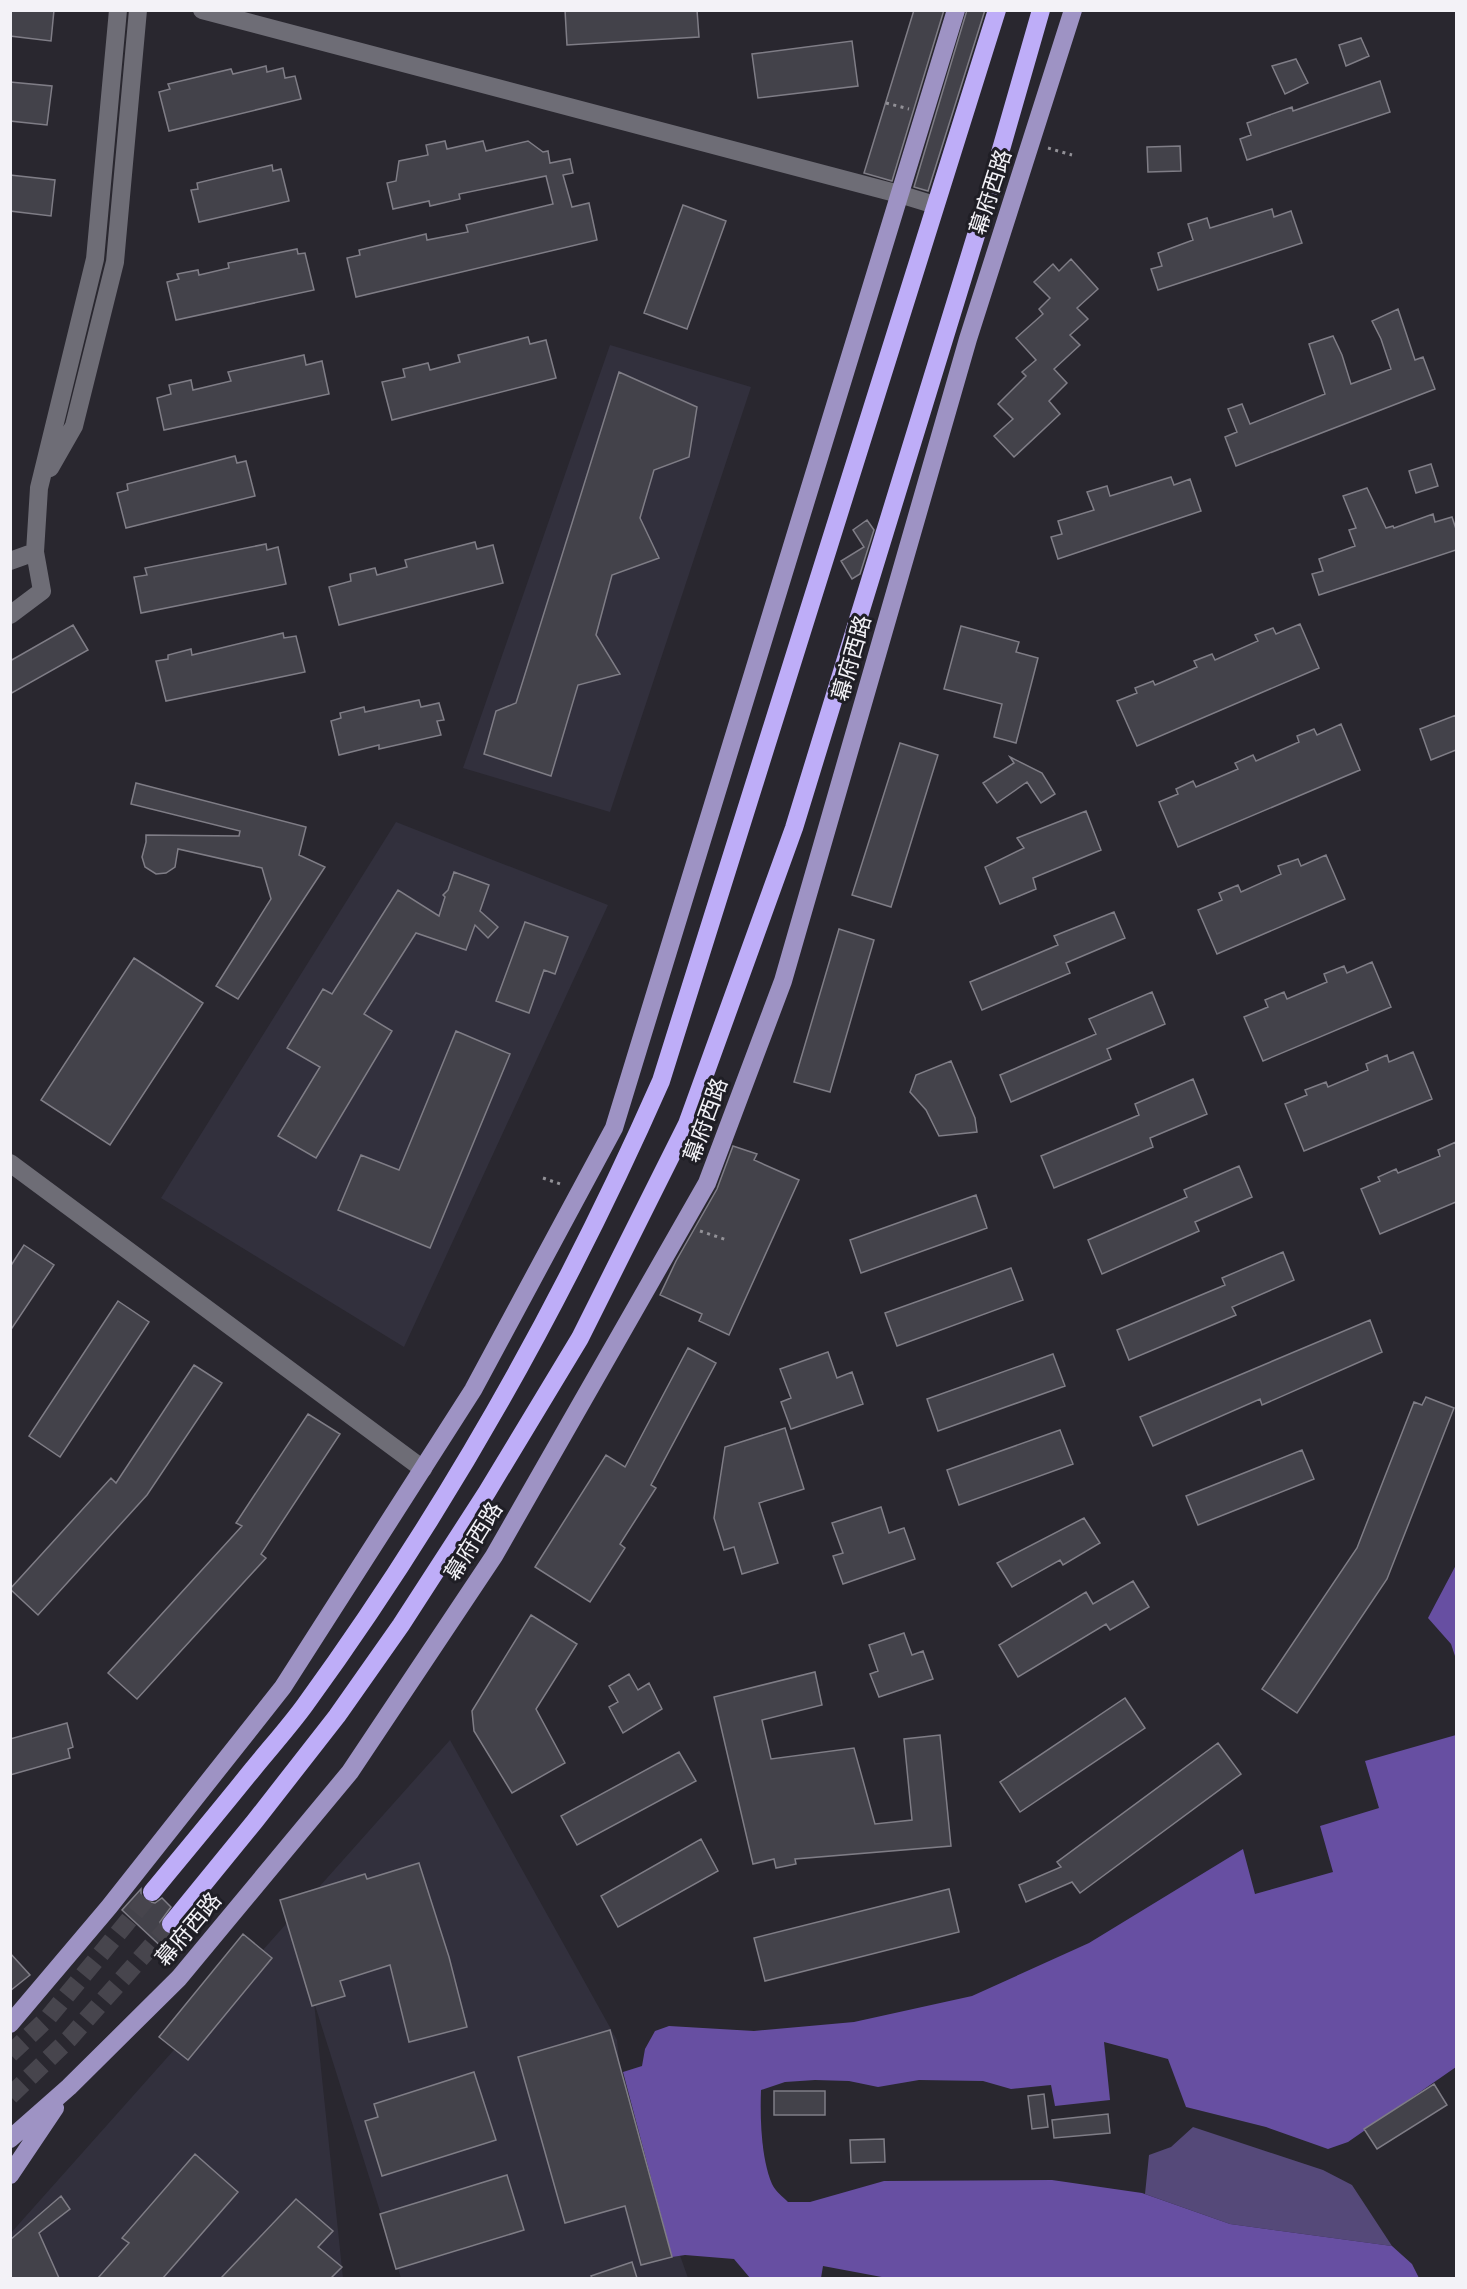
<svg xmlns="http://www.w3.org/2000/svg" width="1467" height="2289" font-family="Cabin,'Noto Sans SC',sans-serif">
<rect width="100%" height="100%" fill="#29272f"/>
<path fill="#32303d" d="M610 345 751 387 610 812 463 768Z
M396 822 608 905 404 1347 161 1198Z
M450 1740 617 2040 622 2092 688 2278H401L314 2002 343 2278H11L10 2234Z"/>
<path fill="#554979" d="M1193 2127 1323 2170 1352 2185 1392 2246 1230 2224 1145 2194 1149 2155 1171 2147Z"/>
<path fill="#674fa2" d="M1456 1565V1659L1451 1644 1428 1618Z
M1456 1735V2067L1348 2142 1328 2149 1266 2127 1186 2107 1168 2059 1104 2042 1110 2100 1055 2106 1051 2085 1011 2089 983 2081 919 2080 878 2087 849 2081 815 2080 785 2082 761 2090C760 2118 761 2158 772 2184 775 2191 783 2197 788 2202H810L884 2181 1052 2180 1142 2193 1230 2224 1392 2246 1412 2264 1419 2278H887L823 2266 821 2278H750L734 2259 685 2255 672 2257 623 2072 642 2066 645 2049 655 2031 669 2026 754 2031 854 2022 972 1996 1089 1943 1243 1849 1255 1894 1333 1872 1320 1826 1379 1808 1365 1761Z"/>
<path fill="#43424a" stroke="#7f7d86" stroke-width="1.5" d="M10 10H54L51 41 10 36Z
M565 10H697L699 37 567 45Z
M914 10H944L892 181 864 173Z
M967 10H985L928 191 914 187Z
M1361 38 1369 56 1346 66 1339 45Z
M852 41 858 86 758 98 752 54Z
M1296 59 1308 83 1285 94 1272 66Z
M266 66 267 72 283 68 285 78 295 76 301 99 169 131 159 92 170 89 168 84 231 69 233 74Z
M1380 81 1390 112 1247 160 1240 139 1251 135 1247 123 1292 107 1293 111Z
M10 82 52 86 47 125 10 121Z
M445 141 447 149 483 141 486 151 528 141 543 152 548 151 550 163 570 159 573 173 563 175 572 207 589 203 597 240 356 297 347 258 360 255 359 250 426 234 427 240 468 232 466 225 553 204 546 176 459 194 460 199 430 206 429 201 393 209 387 183 396 181 399 161 428 155 426 145Z
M1180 146 1181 171 1148 172 1147 147Z
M272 165 273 171 281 169 289 201 199 222 191 190 198 189 197 183Z
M10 175 55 180 51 216 10 211Z
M683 205 726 221 687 329 644 313Z
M1272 209 1274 217 1291 211 1302 243 1158 290 1151 269 1162 266 1158 253 1193 240 1188 224 1207 218 1210 228Z
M297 249 298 254 305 253 314 290 176 320 167 282 179 279 177 274 198 270 199 275 229 268 228 263Z
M1071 259 1098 289 1077 308 1088 319 1070 335 1080 345 1054 369 1067 383 1049 401 1060 414 1014 457 994 436 1013 419 998 404 1026 376 1022 372 1036 360 1016 338 1043 314 1039 309 1050 298 1034 282 1053 264 1059 271Z
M1398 309 1415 360 1423 357 1435 389 1236 466 1225 437 1237 432 1228 409 1242 404 1250 424 1325 394 1309 344 1333 336 1342 355 1351 384 1391 369 1381 339 1372 321Z
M528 337 530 344 546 340 556 378 392 420 382 382 405 377 403 369 428 363 430 370 460 362 458 355Z
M304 355 306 365 322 361 329 394 164 430 157 398 171 394 169 385 191 380 193 390 231 381 228 372Z
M619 372 697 407 689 457 654 470 640 518 659 558 612 575 596 635 620 674 578 685 551 776 484 754 496 711 516 703Z
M235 456 237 463 246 461 255 496 126 528 117 493 128 490 127 484Z
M1431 464 1438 486 1416 493 1409 471Z
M1171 477 1174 485 1190 479 1201 511 1058 559 1051 537 1062 534 1058 521 1094 510 1087 492 1107 486 1110 496Z
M1367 488 1386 528 1393 526 1394 528 1433 514 1435 522 1452 517 1456 529V550L1319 595 1312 574 1323 571 1319 559 1355 546 1349 530 1356 528 1343 496Z
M867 520 874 530 860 574 852 579 841 561 864 547 853 530Z
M475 542 477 549 493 545 503 583 339 625 329 587 351 581 350 574 375 568 377 575 407 567 405 560Z
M266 544 267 550 278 547 286 584 141 613 134 577 147 575 145 568Z
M1300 624 1319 668 1137 746 1117 701 1137 693 1135 688 1153 681 1155 685 1197 667 1194 661 1212 654 1215 660 1258 641 1255 635 1273 628 1276 634Z
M73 625 88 650 10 694V661Z
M961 626 1019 642 1016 652 1038 658 1016 743 994 737 1002 704 944 689Z
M283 633 284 638 296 636 305 672 166 701 156 661 168 659V655L191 649 192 655Z
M419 700 421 707 439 703 444 720 437 721 441 735 379 749V745L339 755 331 721 341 718 340 713 364 707 365 712Z
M1456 715V750L1431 760 1420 729Z
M1341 724 1360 770 1178 847 1159 802 1178 794 1176 789 1193 781 1196 787 1238 769 1235 763 1253 755 1256 761 1299 742 1297 736 1314 729 1317 735Z
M900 743 938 755 891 907 852 895Z
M1010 757 1042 773 1055 794 1041 803 1027 782 997 803 983 783 1014 763Z
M136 783 306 827 299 855 325 867 238 999 216 986 271 899 262 868 178 849 175 867 166 873 156 874 145 867 142 857 146 842V835L239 836 240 831 131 804Z
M1086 811 1101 850 1033 878 1036 889 1000 904 985 867 1024 848 1017 838Z
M1326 855 1345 899 1217 954 1198 910 1222 900 1219 893 1238 885 1241 892 1281 874 1278 866 1298 859 1301 866Z
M454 872 489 885 480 911 498 927 488 938 475 925 466 950 416 933 364 1014 392 1031 316 1158 278 1136 320 1067 287 1048 323 989 332 994 398 890 439 916 445 897 443 895 448 890Z
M1114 912 1125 938 1066 963 1070 973 982 1010 970 982 1058 945 1054 936Z
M525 922 568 937 555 974 544 970 529 1013 496 1001Z
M839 929 874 940 830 1092 794 1082Z
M134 958 203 1003 110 1145 41 1100Z
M1372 962 1391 1007 1263 1061 1244 1017 1268 1007 1265 1000 1284 992 1287 999 1327 982 1324 974 1344 966 1347 973Z
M1152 992 1165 1024 1107 1049 1111 1059 1011 1102 1000 1075 1096 1034 1089 1019Z
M456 1031 510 1054 430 1248 338 1210 361 1155 399 1170Z
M1413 1052 1432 1099 1304 1151 1285 1104 1307 1095 1305 1090 1326 1082 1328 1087 1368 1070 1366 1064 1387 1055 1389 1062Z
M951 1061 975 1118 977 1132 939 1136 926 1110 910 1092 916 1075Z
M1193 1079 1207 1114 1150 1138 1153 1147 1054 1188 1041 1156 1139 1115 1135 1104Z
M1456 1142V1202L1380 1234 1361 1189 1380 1181 1378 1177 1396 1169 1398 1173 1440 1156 1438 1150Z
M733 1146 757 1154 754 1160 799 1180 729 1335 699 1321 702 1314 660 1295 676 1261 717 1189Z
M1239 1166 1252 1197 1195 1222 1199 1231 1102 1274 1088 1240 1187 1197 1184 1190Z
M976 1195 987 1228 861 1273 850 1240Z
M24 1245 54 1265 10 1331V1267Z
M1283 1252 1294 1280 1232 1307 1236 1315 1129 1360 1117 1330 1225 1285 1222 1278Z
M1011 1268 1023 1300 897 1346 885 1313Z
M118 1301 149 1322 60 1457 29 1436Z
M1370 1320 1382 1352 1262 1405 1260 1399 1153 1446 1140 1417Z
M688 1348 716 1363 651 1485 656 1488 620 1544 625 1548 590 1602 535 1567 606 1455 625 1467Z
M828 1352 837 1378 852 1372 863 1404 791 1429 781 1402 791 1398 780 1369Z
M1053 1354 1065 1386 938 1431 927 1399Z
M194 1365 222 1383 147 1495 38 1615 10 1589 111 1478 116 1483Z
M1426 1397 1454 1408 1387 1579 1297 1713 1262 1689 1357 1548 1414 1402 1422 1405Z
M308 1414 340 1434 261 1554 266 1558 137 1699 108 1673 242 1526 236 1523Z
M785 1428 804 1489 759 1503 778 1563 742 1574 734 1547 724 1550 714 1518 725 1447Z
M1060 1430 1073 1464 959 1505 947 1470Z
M1302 1450 1314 1479 1198 1525 1186 1496Z
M881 1507 889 1533 904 1528 915 1559 843 1584 833 1556 843 1553 832 1523Z
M1084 1518 1100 1543 1063 1565 1060 1560 1012 1587 997 1563Z
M1133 1581 1149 1607 1110 1630 1106 1624 1018 1677 999 1645 1086 1592 1093 1604Z
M531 1615 577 1644 536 1709 565 1763 512 1793 474 1731 472 1711Z
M904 1633 912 1655 923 1651 933 1679 879 1697 870 1674 878 1671 869 1645Z
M815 1672 822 1705 762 1720 771 1759 854 1748 875 1824 912 1820 904 1739 940 1735 951 1846 795 1859 796 1864 776 1868 774 1859 753 1864 714 1697Z
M629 1674 638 1690 649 1683 662 1709 623 1733 609 1707 618 1702 609 1686Z
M1125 1698 1145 1728 1020 1812 1000 1782Z
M67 1723 73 1747 68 1749 70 1758 10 1775V1739Z
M1218 1743 1241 1774 1080 1893 1072 1882 1026 1902 1019 1885 1061 1867 1057 1862Z
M679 1752 696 1781 577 1845 561 1816Z
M701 1839 718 1871 618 1927 601 1896Z
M419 1863 449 1957 467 2027 409 2042 390 1965 340 1981 345 1996 312 2006 280 1900 365 1874 367 1879Z
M141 1889V1895L145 1901 155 1903 162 1898 171 1907 160 1922 161 1929 164 1933 176 1934 187 1922 192 1927 167 1952 122 1910Z
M949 1889 959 1932 765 1981 754 1938Z
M243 1934 272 1958 188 2060 159 2037Z
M10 1953 30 1975 10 1991Z
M610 2030 672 2257 641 2265 625 2206 565 2223 518 2057Z
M474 2072 496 2140 382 2176 365 2121 378 2117 374 2104Z
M1434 2084 1447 2105 1377 2149 1364 2129Z
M774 2091H825V2115H774Z
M1044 2094 1048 2127 1032 2129 1028 2096Z
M1108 2114 1110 2133 1054 2138 1052 2120Z
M884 2139 885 2162 851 2163 850 2140Z
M195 2154 238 2192 163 2278H98L129 2243 122 2238Z
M507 2175 524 2230 396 2269 380 2214Z
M61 2196 70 2209 39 2233 59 2278H10V2240Z
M296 2199 333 2231 318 2247 342 2267 331 2278H221Z
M632 2262 637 2278H592L591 2276Z"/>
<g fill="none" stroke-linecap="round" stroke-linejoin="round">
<path stroke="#47454d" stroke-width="18" stroke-dasharray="18 9" stroke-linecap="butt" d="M10 2054 47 2019 152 1892
M10 2096 69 2039 171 1924"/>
<path stroke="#929197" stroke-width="3" stroke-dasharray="3 4.5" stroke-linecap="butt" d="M886 103 909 109
M1048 148 1072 155
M543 1178 563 1185
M700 1231 727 1240"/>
<path stroke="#6e6d76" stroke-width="18" d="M202 10 899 194 935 205
M50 468 74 426 115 262 138 10
M10 561 35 552
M10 615 42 591 35 552 39 488 95 259 118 10
M10 1163 423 1469"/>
<path stroke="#9e93c4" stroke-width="18" d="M10 2024 109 1907 283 1687 473 1390 614 1128 956 10
M10 2139 69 2087 179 1978 350 1772 494 1556 707 1183 783 981 968 339 1073 10
M10 2175 55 2108"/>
<path stroke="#beadf8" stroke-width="18" d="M152 1892C186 1851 220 1810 253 1769 270 1748 289 1727 305 1705 446 1511 564 1301 661 1081L997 10
M171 1924 255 1821 337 1716 401 1625 487 1492 580 1338 687 1124 794 828 981 219 1041 10"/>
</g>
<g text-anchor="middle" stroke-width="6" stroke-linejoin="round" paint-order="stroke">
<g font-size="22" fill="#f3f2f7" stroke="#1f1e25">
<text transform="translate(990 192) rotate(-72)" y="8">幕府西路</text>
<text transform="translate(851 658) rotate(-74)" y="8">幕府西路</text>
<text transform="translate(705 1120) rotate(-70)" y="8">幕府西路</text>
<text transform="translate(473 1541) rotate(-58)" y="8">幕府西路</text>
<text transform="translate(188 1929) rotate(-50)" y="8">幕府西路</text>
</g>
</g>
<rect width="1467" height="2289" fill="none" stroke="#f3f2f7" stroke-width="24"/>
</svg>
